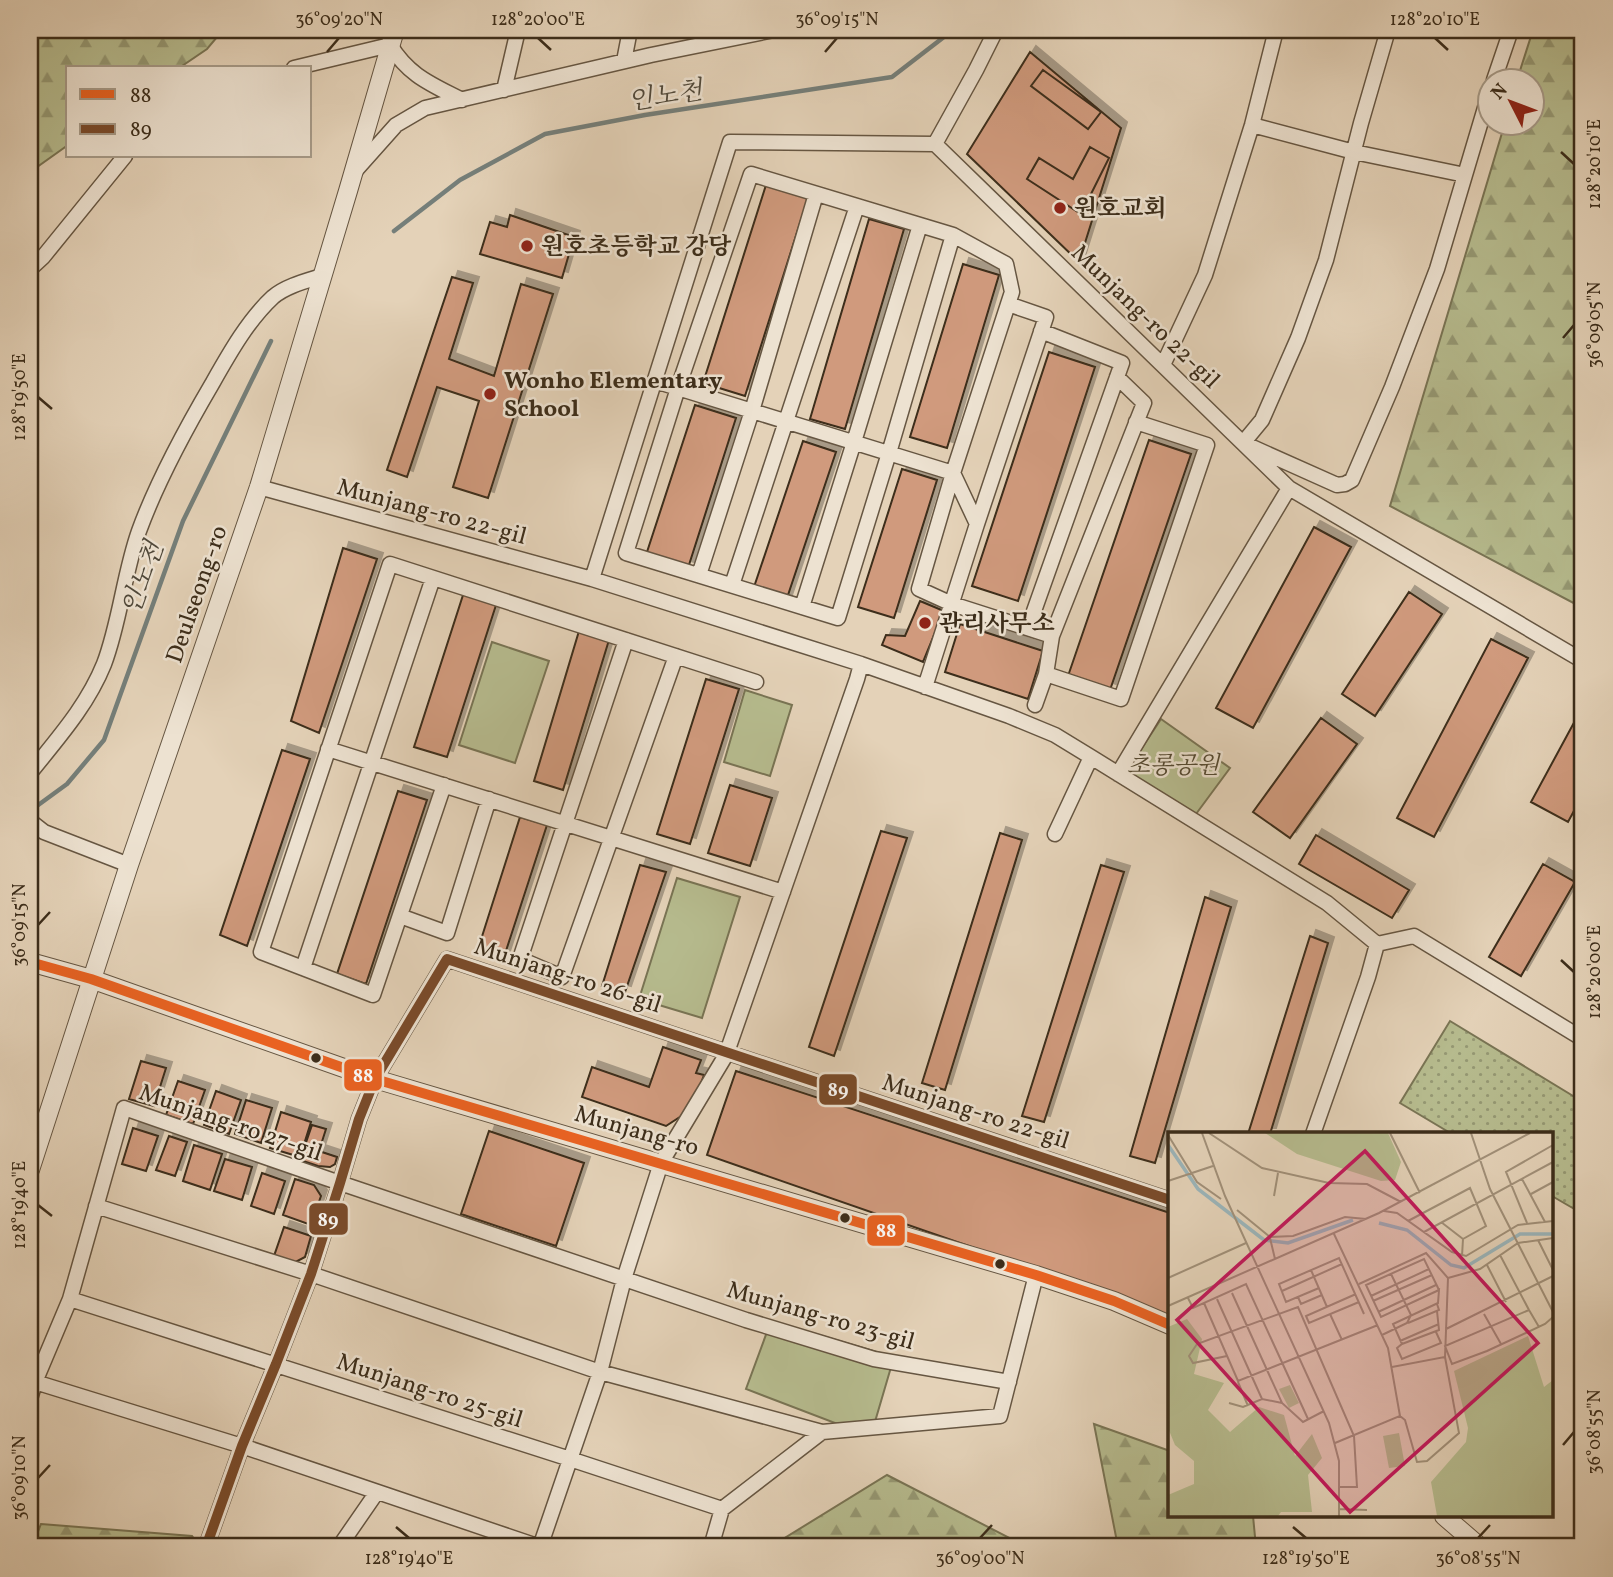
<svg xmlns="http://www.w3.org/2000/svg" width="1613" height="1577" font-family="Vollkorn,'Noto Serif KR',serif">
<defs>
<pattern id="grass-dots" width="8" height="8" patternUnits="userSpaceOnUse" patternTransform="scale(1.75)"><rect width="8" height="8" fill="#b6bb8e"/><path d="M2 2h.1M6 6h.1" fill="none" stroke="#959873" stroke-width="1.8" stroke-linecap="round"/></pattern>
<pattern id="forest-firs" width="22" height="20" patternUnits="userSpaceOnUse" patternTransform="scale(1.75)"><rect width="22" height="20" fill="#b6bb8e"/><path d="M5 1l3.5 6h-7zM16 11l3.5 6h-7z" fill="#959873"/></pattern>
<filter id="shadow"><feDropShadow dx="6" dy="-6" stdDeviation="0" flood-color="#0004"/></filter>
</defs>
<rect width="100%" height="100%" fill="#e4d2b8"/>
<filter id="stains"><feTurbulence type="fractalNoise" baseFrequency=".00286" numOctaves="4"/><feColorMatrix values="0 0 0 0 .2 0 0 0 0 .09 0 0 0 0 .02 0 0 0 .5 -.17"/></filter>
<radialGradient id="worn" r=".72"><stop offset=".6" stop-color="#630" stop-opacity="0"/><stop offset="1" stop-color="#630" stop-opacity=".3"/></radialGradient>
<path fill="url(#grass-dots)" stroke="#797454" stroke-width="2" d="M1450 1021 1583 1102V1198L1576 1210 1552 1196V1134H1452L1400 1103Z"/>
<path fill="url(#forest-firs)" stroke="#797454" stroke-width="2" d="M30 30H223L207 49 179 68H68V145L30 172Z
M1533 30H1571L1583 35V608L1390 506 1505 123 1532 122V80H1517Z
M1094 1424 1170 1451V1516H1253L1256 1547H1118Z
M887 1475 1027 1547H770Z
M41 1524 192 1536 200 1547H32Z"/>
<path fill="#b6bb8e" stroke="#797454" stroke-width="2" d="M492 642 549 661 515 763 459 745Z
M745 690 792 705 770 776 724 762Z
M1161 719 1230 768 1196 814 1126 772Z
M677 878 740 897 702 1018 639 999Z
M771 1321 894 1357 874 1425 848 1428 746 1389Z"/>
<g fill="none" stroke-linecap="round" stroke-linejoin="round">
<path stroke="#757f7a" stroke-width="4.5" d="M394 231 460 180 545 134 645 115 892 77 953 30
M30 811 67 784 104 740 183 521 271 341"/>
</g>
<path fill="#d09a7d" stroke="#3c2d1a" stroke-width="2" filter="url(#shadow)" d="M1030 52 1121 128 1079 262 967 154Z
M1043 70 1101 112 1088 129 1031 86Z
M1090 147 1109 158 1081 214 1027 179 1039 158 1073 179Z
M766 185 808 198 745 396 703 383Z
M510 215 574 237 562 278 480 254 490 222 507 227Z
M869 219 904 229 845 429 810 419Z
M963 264 999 275 947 448 910 437Z
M452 277 473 283 449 359 494 376 521 284 553 294 488 498 453 487 479 401 437 387 407 477 387 470Z
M1049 352 1095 367 1018 601 972 586Z
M695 405 736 418 688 568 646 555Z
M1149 440 1191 454 1110 690 1068 676Z
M803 441 836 452 786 601 753 590Z
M902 469 937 480 894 618 858 607Z
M1314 527 1351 547 1253 728 1216 708Z
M343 548 377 559 319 733 291 721Z
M464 592 497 602 447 757 414 747Z
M1409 592 1442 614 1375 716 1342 694Z
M920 601 944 611 923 662 882 645 886 635 905 636Z
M960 624 1043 651 1028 699 945 672Z
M579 631 609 640 563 790 534 781Z
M1491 639 1528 658 1434 837 1397 818Z
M706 679 739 689 690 844 657 834Z
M1583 706V794L1568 822 1531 802Z
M1321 718 1357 744 1290 838 1253 812Z
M282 750 310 759 247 946 220 935Z
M730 785 772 798 750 866 708 853Z
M398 791 427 800 366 984 337 974Z
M520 817 547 825 504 957 478 949Z
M881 831 907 838 834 1056 809 1047Z
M1000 833 1022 840 945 1090 922 1083Z
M1316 835 1409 890 1392 918 1299 864Z
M1543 864 1575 882 1521 976 1489 957Z
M640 865 666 872 625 992 602 986Z
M1101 865 1124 872 1044 1122 1022 1116Z
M1205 897 1231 907 1155 1163 1130 1156Z
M1310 936 1328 943 1270 1134H1248Z
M663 1047 701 1060 696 1073 704 1075 692 1109 666 1126 582 1097 592 1067 649 1087Z
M141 1061 166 1068 154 1106 129 1099Z
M736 1071 1170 1213V1316L707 1155Z
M178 1081 205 1090 193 1124 166 1115Z
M216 1091 241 1100 229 1134 204 1125Z
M246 1100 272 1108 261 1143 235 1134Z
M281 1112 311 1122 300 1157 270 1148Z
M312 1125 326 1129 319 1151 337 1157 335 1164 330 1167 318 1166 300 1160Z
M133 1128 158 1136 146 1171 122 1164Z
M489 1131 584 1163 556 1246 461 1214Z
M169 1136 187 1142 175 1176 156 1170Z
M194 1145 222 1154 210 1190 183 1181Z
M225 1159 252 1167 242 1200 214 1191Z
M262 1173 285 1181 274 1214 251 1206Z
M295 1179 314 1185 321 1196 311 1225 283 1215Z
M284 1227 311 1236 305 1257 290 1265 273 1259Z"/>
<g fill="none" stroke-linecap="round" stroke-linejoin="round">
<defs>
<path id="minor" d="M1388 30 1361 123 1326 260 1298 338 1262 420 1243 443 1337 485 1345 484 1352 480 1392 387 1437 269 1490 91
M624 61 630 30
M294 68 390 45C409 76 431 84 462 100
M1494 80 1511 30
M504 90 518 30
M1252 125 1354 152 1465 175
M935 144 976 70 996 30
M355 171 396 125 425 108 651 55 774 30
M953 235 751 174 678 388 626 553 838 618 889 453 953 235 1006 264 1012 292 953 473 919 589 952 604 1052 636
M30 269 43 257 125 156
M1163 365 1205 275 1252 125 1276 30
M1117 377 1144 403 1052 636 1046 674 1121 699 1207 445 1136 422
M655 381 953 473 977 524 925 687
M259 487 592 579 861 664 1009 716 1055 735 1091 757 1327 903 1377 944 1368 977 1313 1134
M1289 488 1583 661
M977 524 1046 317 1008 304
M699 575 752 411 816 194
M592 579 730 142 935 144 1289 488 1118 774
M732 585 857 206
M802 607 854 442 920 225
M1028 628 1122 363 1041 331
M626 640 520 959 562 977 676 656
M1035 705 1046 674
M328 749 783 892
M30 773C58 738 87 706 104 664 120 622 124 573 139 531 158 479 185 430 212 384 229 354 248 320 273 297 286 286 306 281 322 276
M444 785 373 995 261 952 390 564 756 682
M30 821 44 832 129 865
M1055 834 1091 757
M400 916 447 933 489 799
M1377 944 1414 936 1583 1039
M303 968 433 578
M96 1206 311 1274 600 1372 822 1432 1000 1416 1036 1275
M70 1299 570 1459 722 1509
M35 1382 242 1446 540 1547 600 1372 624 1279 661 1163 726 1055 857 679 861 664
M30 1399 35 1382 70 1299 124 1108 340 1183 746 1320 874 1359 1009 1382
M206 1547 242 1446 276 1364 311 1274 340 1183 359 1119 375 1079 447 959 1170 1200
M339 1547 377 1492
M711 1547 722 1509 822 1432"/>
<path id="tertiary" d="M30 962 91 979 375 1079 1036 1275 1114 1301 1170 1325
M30 1170 129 865 259 487 348 191 395 30
M1444 1516 1480 1547"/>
</defs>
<use href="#minor" stroke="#665642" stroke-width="17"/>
<use href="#tertiary" stroke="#665642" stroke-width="20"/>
<use href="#minor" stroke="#ede2d1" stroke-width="14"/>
<use href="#tertiary" stroke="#ede2d1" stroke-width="18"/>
<defs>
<path id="bus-1" d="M30 962 91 979 375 1079 1036 1275 1114 1301 1170 1325"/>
<path id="bus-2" d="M206 1547 242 1446 276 1364 311 1274 340 1183 359 1119 375 1079 447 959 1170 1200"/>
</defs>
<use href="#bus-1" stroke="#ede2d1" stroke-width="16"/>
<use href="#bus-2" stroke="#ede2d1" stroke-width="16"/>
<use href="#bus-1" stroke="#e96222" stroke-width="10"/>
<use href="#bus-2" stroke="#7a4b2a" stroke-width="10"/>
</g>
<path fill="none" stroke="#3c2d1a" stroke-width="2.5" d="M538 38 551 50M1435 38 1448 50M327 52 339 38M825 52 837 38M1561 152 1574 164M1563 338 1574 325M38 397 52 409M38 925 50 912M1561 960 1574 972M38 1205 52 1216M1563 1445 1574 1432M38 1478 50 1465M396 1527 409 1538M1293 1527 1306 1538M980 1538 992 1525M1478 1538 1490 1525"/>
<g fill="#8f2418" stroke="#ede2d1" stroke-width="2.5">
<circle cx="1060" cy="208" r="7"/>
<circle cx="527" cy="246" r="7"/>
<circle cx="490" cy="394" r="7"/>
<circle cx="925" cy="623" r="7"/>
</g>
<g fill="#3c2d1a" stroke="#ede2d1" stroke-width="2.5">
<circle cx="316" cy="1058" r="6"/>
<circle cx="845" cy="1218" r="6"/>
<circle cx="1000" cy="1264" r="6"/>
</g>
<g text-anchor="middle" stroke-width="5" stroke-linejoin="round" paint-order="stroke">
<g font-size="24" font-weight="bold" fill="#3c2d1a" stroke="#ede2d1" text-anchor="start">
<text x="1074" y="216">원호교회</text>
<text x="541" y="254">원호초등학교 강당</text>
<text x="504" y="388">Wonho Elementary<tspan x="504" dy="28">School</tspan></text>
<text x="939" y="631">관리사무소</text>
</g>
<g font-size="24" fill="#3c2d1a" stroke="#ede2d1">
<text transform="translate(1146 316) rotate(44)" y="8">Munjang-ro 22-gil</text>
<text transform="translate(432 511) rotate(15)" y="8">Munjang-ro 22-gil</text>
<text transform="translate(196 594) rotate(-71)" y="8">Deulseong-ro</text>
<text transform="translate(568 975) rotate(18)" y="8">Munjang-ro 26-gil</text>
<text transform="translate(976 1111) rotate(18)" y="8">Munjang-ro 22-gil</text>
<text transform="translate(231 1122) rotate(19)" y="8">Munjang-ro 27-gil</text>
<text transform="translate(637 1130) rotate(16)" y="8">Munjang-ro</text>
<text transform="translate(821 1315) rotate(16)" y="8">Munjang-ro 23-gil</text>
<text transform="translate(430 1390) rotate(18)" y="8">Munjang-ro 25-gil</text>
</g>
<g font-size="24" font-style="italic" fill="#544931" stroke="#ede2d1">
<text x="1173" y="773">초롱공원</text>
</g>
<g font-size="26" font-style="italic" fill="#4f483a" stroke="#ede2d1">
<text transform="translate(665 95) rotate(-9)" y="9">인노천</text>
<text transform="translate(142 578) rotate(-70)" y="9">인노천</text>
</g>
</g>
<g transform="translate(1168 1132)">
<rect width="385" height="385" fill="#e4d2b8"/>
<path d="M231 301 237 334 221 336 215 304Z" fill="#b6bb8e"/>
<path d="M97 1H220L233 30 227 48 213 49 129 22ZM19 187 34 207 26 242 56 251 40 278 62 300 91 275 116 283 127 324 144 302 154 326 140 343 144 380H113L110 384H0V363L26 352V329L7 313 0 296V195ZM360 204 376 255 385 248V384H269L263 350 298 310 300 296 286 239Z" fill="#b6bb8e"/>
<path d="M122 253 131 271 121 276 111 257Z" fill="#b6bb8e"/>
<path fill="none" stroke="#9bb5ba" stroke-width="3.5" d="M0 13 30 57 96 108 120 111 185 88M211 91 239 98 283 133 296 136 352 102H385"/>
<path fill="none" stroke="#a19079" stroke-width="2" d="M34 1 57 64 161 291 171 329V384M41 1 94 36 161 51 199 52 233 70M222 1 252 61M303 1 322 57 385 180M0 3 29 50 53 67M354 47 377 90M0 49 45 34M363 62 385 50M106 64 110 41M69 78 102 105 125 104 177 85 198 87M216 79 229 81 284 120 298 124 350 93 385 89M240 89 302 56 318 94 295 107 294 124M273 90 295 107M359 91 338 40 385 13M256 100 385 30M166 102 220 216 232 284 167 311M102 106 107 127M370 108 385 138M332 123 361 178M319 133 338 170M143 138 159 175M0 146 78 111M280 146 312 137 350 111 385 106M191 152 258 121 280 146 277 225 224 235M151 156 118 170 111 152 171 126 196 182M114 159 174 132M64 161 114 271 135 290 156 279M188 162 138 184 141 191 191 170M203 164 261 137M130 165 133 172 154 163M20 166 25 176 78 152 140 287M49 167 94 267M205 169 264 143M36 171 70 249 210 193M0 174 211 81 362 1M210 180 268 153M162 182 174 208M316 182 333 212M240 191 271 178 269 172M371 195 361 178 277 214 284 232 319 219 377 192 385 185M278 197 385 144M268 200 273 211 234 227 229 216 234 212 271 198 269 179M214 203 239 191 243 183 223 142M232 209 271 192M234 212 225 192 270 171 271 158 213 185 198 153 256 127 271 158M59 224 25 231 21 224 29 212 130 175 186 304 189 355H171M70 250 80 274M61 271 75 275 94 267 114 271M232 284 237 288 249 330 259 329 291 301 277 225M171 377 199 378"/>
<path fill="#c2185b" fill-opacity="0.15" stroke="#c2185b" stroke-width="3.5" d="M197 19 370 211 182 380 9 188Z"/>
<rect width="385" height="385" fill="none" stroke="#3c2d1a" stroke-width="3.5"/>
</g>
<g stroke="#ede2d1" stroke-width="2.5">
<rect x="343" y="1058" width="40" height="34" rx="7" fill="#e96222"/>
<rect x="818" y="1073" width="40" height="33" rx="7" fill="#7a4b2a"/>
<rect x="308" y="1202" width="41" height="34" rx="7" fill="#7a4b2a"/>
<rect x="866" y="1214" width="40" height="33" rx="7" fill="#e96222"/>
</g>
<g font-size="19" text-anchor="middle" font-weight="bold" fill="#fff">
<text x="363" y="1082">88</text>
<text x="838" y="1096">89</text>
<text x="328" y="1226">89</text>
<text x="886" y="1237">88</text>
</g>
<rect width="1613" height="1577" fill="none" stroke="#e4d2b8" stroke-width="77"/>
<rect x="66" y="66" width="245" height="91" fill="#ede2d1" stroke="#a69a88" stroke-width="2"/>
<rect x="80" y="89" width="35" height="10" fill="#e96222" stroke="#a69a88" stroke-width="2"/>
<text x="130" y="102" font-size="21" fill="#3c2d1a">88</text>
<rect x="80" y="124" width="35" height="10" fill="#7a4b2a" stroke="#a69a88" stroke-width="2"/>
<text x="130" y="136" font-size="21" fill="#3c2d1a">89</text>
<g transform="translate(1511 102) rotate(312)"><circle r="33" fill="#ede2d1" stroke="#a69a88" stroke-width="2"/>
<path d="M0-5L12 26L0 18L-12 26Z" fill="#8f2418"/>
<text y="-10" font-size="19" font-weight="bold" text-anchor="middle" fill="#3c2d1a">N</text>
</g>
<rect x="38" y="38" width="1536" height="1500" fill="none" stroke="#3c2d1a" stroke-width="2.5"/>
<g font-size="18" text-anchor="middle" fill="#3c2d1a">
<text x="339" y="25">36°09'20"N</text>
<text x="538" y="25">128°20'00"E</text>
<text x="837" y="25">36°09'15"N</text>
<text x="1435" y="25">128°20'10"E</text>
<text transform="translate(1594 164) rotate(-90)" y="6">128°20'10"E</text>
<text transform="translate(1594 325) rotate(-90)" y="6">36°09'05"N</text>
<text transform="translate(19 397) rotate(-90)" y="6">128°19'50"E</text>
<text transform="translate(19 925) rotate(-90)" y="6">36°09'15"N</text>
<text transform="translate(1594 972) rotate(-90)" y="6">128°20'00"E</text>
<text transform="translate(19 1205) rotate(-90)" y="6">128°19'40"E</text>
<text transform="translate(1594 1432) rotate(-90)" y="6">36°08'55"N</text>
<text transform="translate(19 1478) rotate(-90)" y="6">36°09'10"N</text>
<text x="409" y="1564">128°19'40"E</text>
<text x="980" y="1564">36°09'00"N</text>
<text x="1306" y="1564">128°19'50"E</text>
<text x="1478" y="1564">36°08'55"N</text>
</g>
<rect width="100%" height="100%" filter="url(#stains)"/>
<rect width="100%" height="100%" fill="url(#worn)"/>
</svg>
